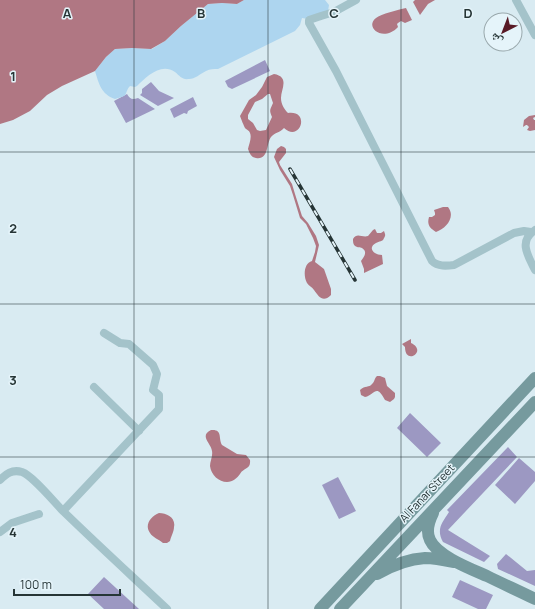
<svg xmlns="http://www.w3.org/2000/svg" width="535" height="609" font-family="Manrope,'Noto Naskh Arabic',sans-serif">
<rect width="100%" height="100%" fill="#d9ebf2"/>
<path fill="#9c98c2" d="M265 60 270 71 232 89 228 87 225 81Z
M151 82 159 91 174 98 158 106 140 95 142 93V89Z
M127 94C130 99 132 100 138 98L155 109 126 123 114 101Z
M193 97 197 106 188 111 187 114 184 113 174 118 170 109Z
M410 413 441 443 427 457 397 428Z
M508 447 517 457 448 530 490 556 484 562 443 542C436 529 442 523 449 512L447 510Z
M519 458 535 472V481L515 504 495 485Z
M338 477 356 511 339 519 322 485Z
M506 554 527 571 535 570V586L498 569 497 564Z
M104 577 139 609H104L88 594Z
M460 580 493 595 486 609H478L452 597Z"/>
<path fill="#add5ef" d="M244 0H325L329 5 328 11 308 19 302 18 300 25 295 31 218 69C214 69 210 69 206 71 200 74 195 79 189 79 182 80 180 76 175 72 161 62 146 77 137 86L135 87 130 86C126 90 127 94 124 96 122 97 118 98 115 99 101 94 99 84 95 71L106 57 115 49 132 48 152 49 165 41 181 26 208 4 222 3 237 4Z"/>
<path fill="#b07783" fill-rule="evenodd" d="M0 0H244L237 4 222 3 208 4 181 26 165 41 151 49 132 48 115 49 106 57 95 71 62 86 47 95 30 111 13 120 0 124Z
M415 0H435L428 4 420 15 413 2Z
M406 8 412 20 405 23 401 21 398 23 397 24 398 27C383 43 364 27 376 18 381 14 398 10 406 8Z
M274 74C290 77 281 89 281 98 281 104 284 109 288 113 311 110 300 143 284 128 280 133 275 132 271 137 266 144 269 160 256 158 251 157 250 154 248 149 249 144 252 138 250 133 249 130 247 130 245 128 244 126 241 119 240 116L249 100 256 95 262 87 267 77ZM268 94H270L273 103C270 110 269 110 272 117L266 130 260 131 257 130 253 123 248 119V115L255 102 262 99Z
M535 115V117L533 118 534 120H535V130L530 131 527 130 529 127 527 125H526L523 127 524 120 529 116Z
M281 146 284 147 286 149V153L279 162 280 165 292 184 295 194 302 216 308 223 316 236 319 245 315 262 324 269 331 289V295C323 303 319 297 314 290 312 287 309 286 307 283 303 276 304 263 312 261L315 252 316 246 313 238 306 224 300 218 293 195 290 186 280 170 274 157 277 149Z
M443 207H448C456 217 446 229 436 232 429 228 427 224 429 217H432L435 215V213L434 210Z
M375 229 377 233H381L384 231C385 234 386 235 384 238 383 242 379 241 376 243 367 248 374 255 382 255L383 264 364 273V269L361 261C364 257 368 252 362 248 360 247 358 248 355 246 353 244 353 242 353 239 357 232 362 238 368 236L373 230Z
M411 339V343C428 351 405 366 405 347L402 344Z
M377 376H380L385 378 387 386 395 393V397L394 399 390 402 385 400C376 383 375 395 365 397L361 395 360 390C365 385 369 388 372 384 375 381 374 379 377 376Z
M211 430C223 429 218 438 222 445L237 454 246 455 250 460C251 470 244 467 240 474 237 478 233 482 227 482 219 482 211 475 210 466 210 461 213 456 212 451 211 443 199 436 211 430Z
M159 513C167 513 176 518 174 527 174 532 171 536 170 541L167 543H163C159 539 153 538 150 533 144 525 151 516 159 513Z"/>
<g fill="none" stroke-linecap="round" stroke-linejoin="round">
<path stroke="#a4c3ca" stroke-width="8" d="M356 0 334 12 321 16 309 20V23L336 71 432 261C438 267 447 266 454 265L514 233 524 231 531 232
M516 0 535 35
M535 230C518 241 528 256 535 270
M94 387 139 431
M0 480C6 474 12 469 22 472 33 476 54 502 64 512 98 545 133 577 167 609
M63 511 159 409V395L153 390 157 374 153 365 129 344 120 343 104 333
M0 532 12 523 39 514"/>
<path stroke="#769a9e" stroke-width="12" d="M433 513C429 521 426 532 430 540 437 556 471 569 487 576 503 584 519 591 535 599
M377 574C391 566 408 559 425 558 434 558 444 560 453 562
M320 609 535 378
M340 609 535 402"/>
<defs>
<path id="rail" d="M290 169 355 280"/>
</defs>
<use href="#rail" stroke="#263536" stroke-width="3.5"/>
<use href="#rail" stroke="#e5f4fa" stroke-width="2" stroke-dasharray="6" stroke-linecap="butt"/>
</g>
<path fill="none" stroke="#263536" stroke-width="1" stroke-opacity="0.55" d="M134 0V609M268 0V609M401 0V609M0 152H535M0 304H535M0 457H535"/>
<g text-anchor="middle" stroke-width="3" stroke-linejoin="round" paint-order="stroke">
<g font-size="11" fill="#263536" stroke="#e5f4fa">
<text transform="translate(427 493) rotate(-47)" y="4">Al Fanar Street</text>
</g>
</g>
<g font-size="13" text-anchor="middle" font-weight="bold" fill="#263536" stroke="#e5f4fa" stroke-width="3" stroke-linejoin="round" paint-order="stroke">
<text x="67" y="18">A</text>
<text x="201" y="18">B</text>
<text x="334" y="18">C</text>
<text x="468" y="18">D</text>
<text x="13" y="81">1</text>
<text x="13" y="233">2</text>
<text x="13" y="385">3</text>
<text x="13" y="537">4</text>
</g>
<g transform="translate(503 32) rotate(222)"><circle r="19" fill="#e5f4fa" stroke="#99a8ac"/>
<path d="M0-3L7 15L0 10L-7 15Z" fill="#581a26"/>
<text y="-6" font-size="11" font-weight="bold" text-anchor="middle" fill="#263536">ش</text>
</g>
<path d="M14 589v6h106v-6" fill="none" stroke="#263536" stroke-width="2"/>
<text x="20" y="589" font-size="12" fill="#263536" stroke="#e5f4fa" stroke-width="3" paint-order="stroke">100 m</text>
</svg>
